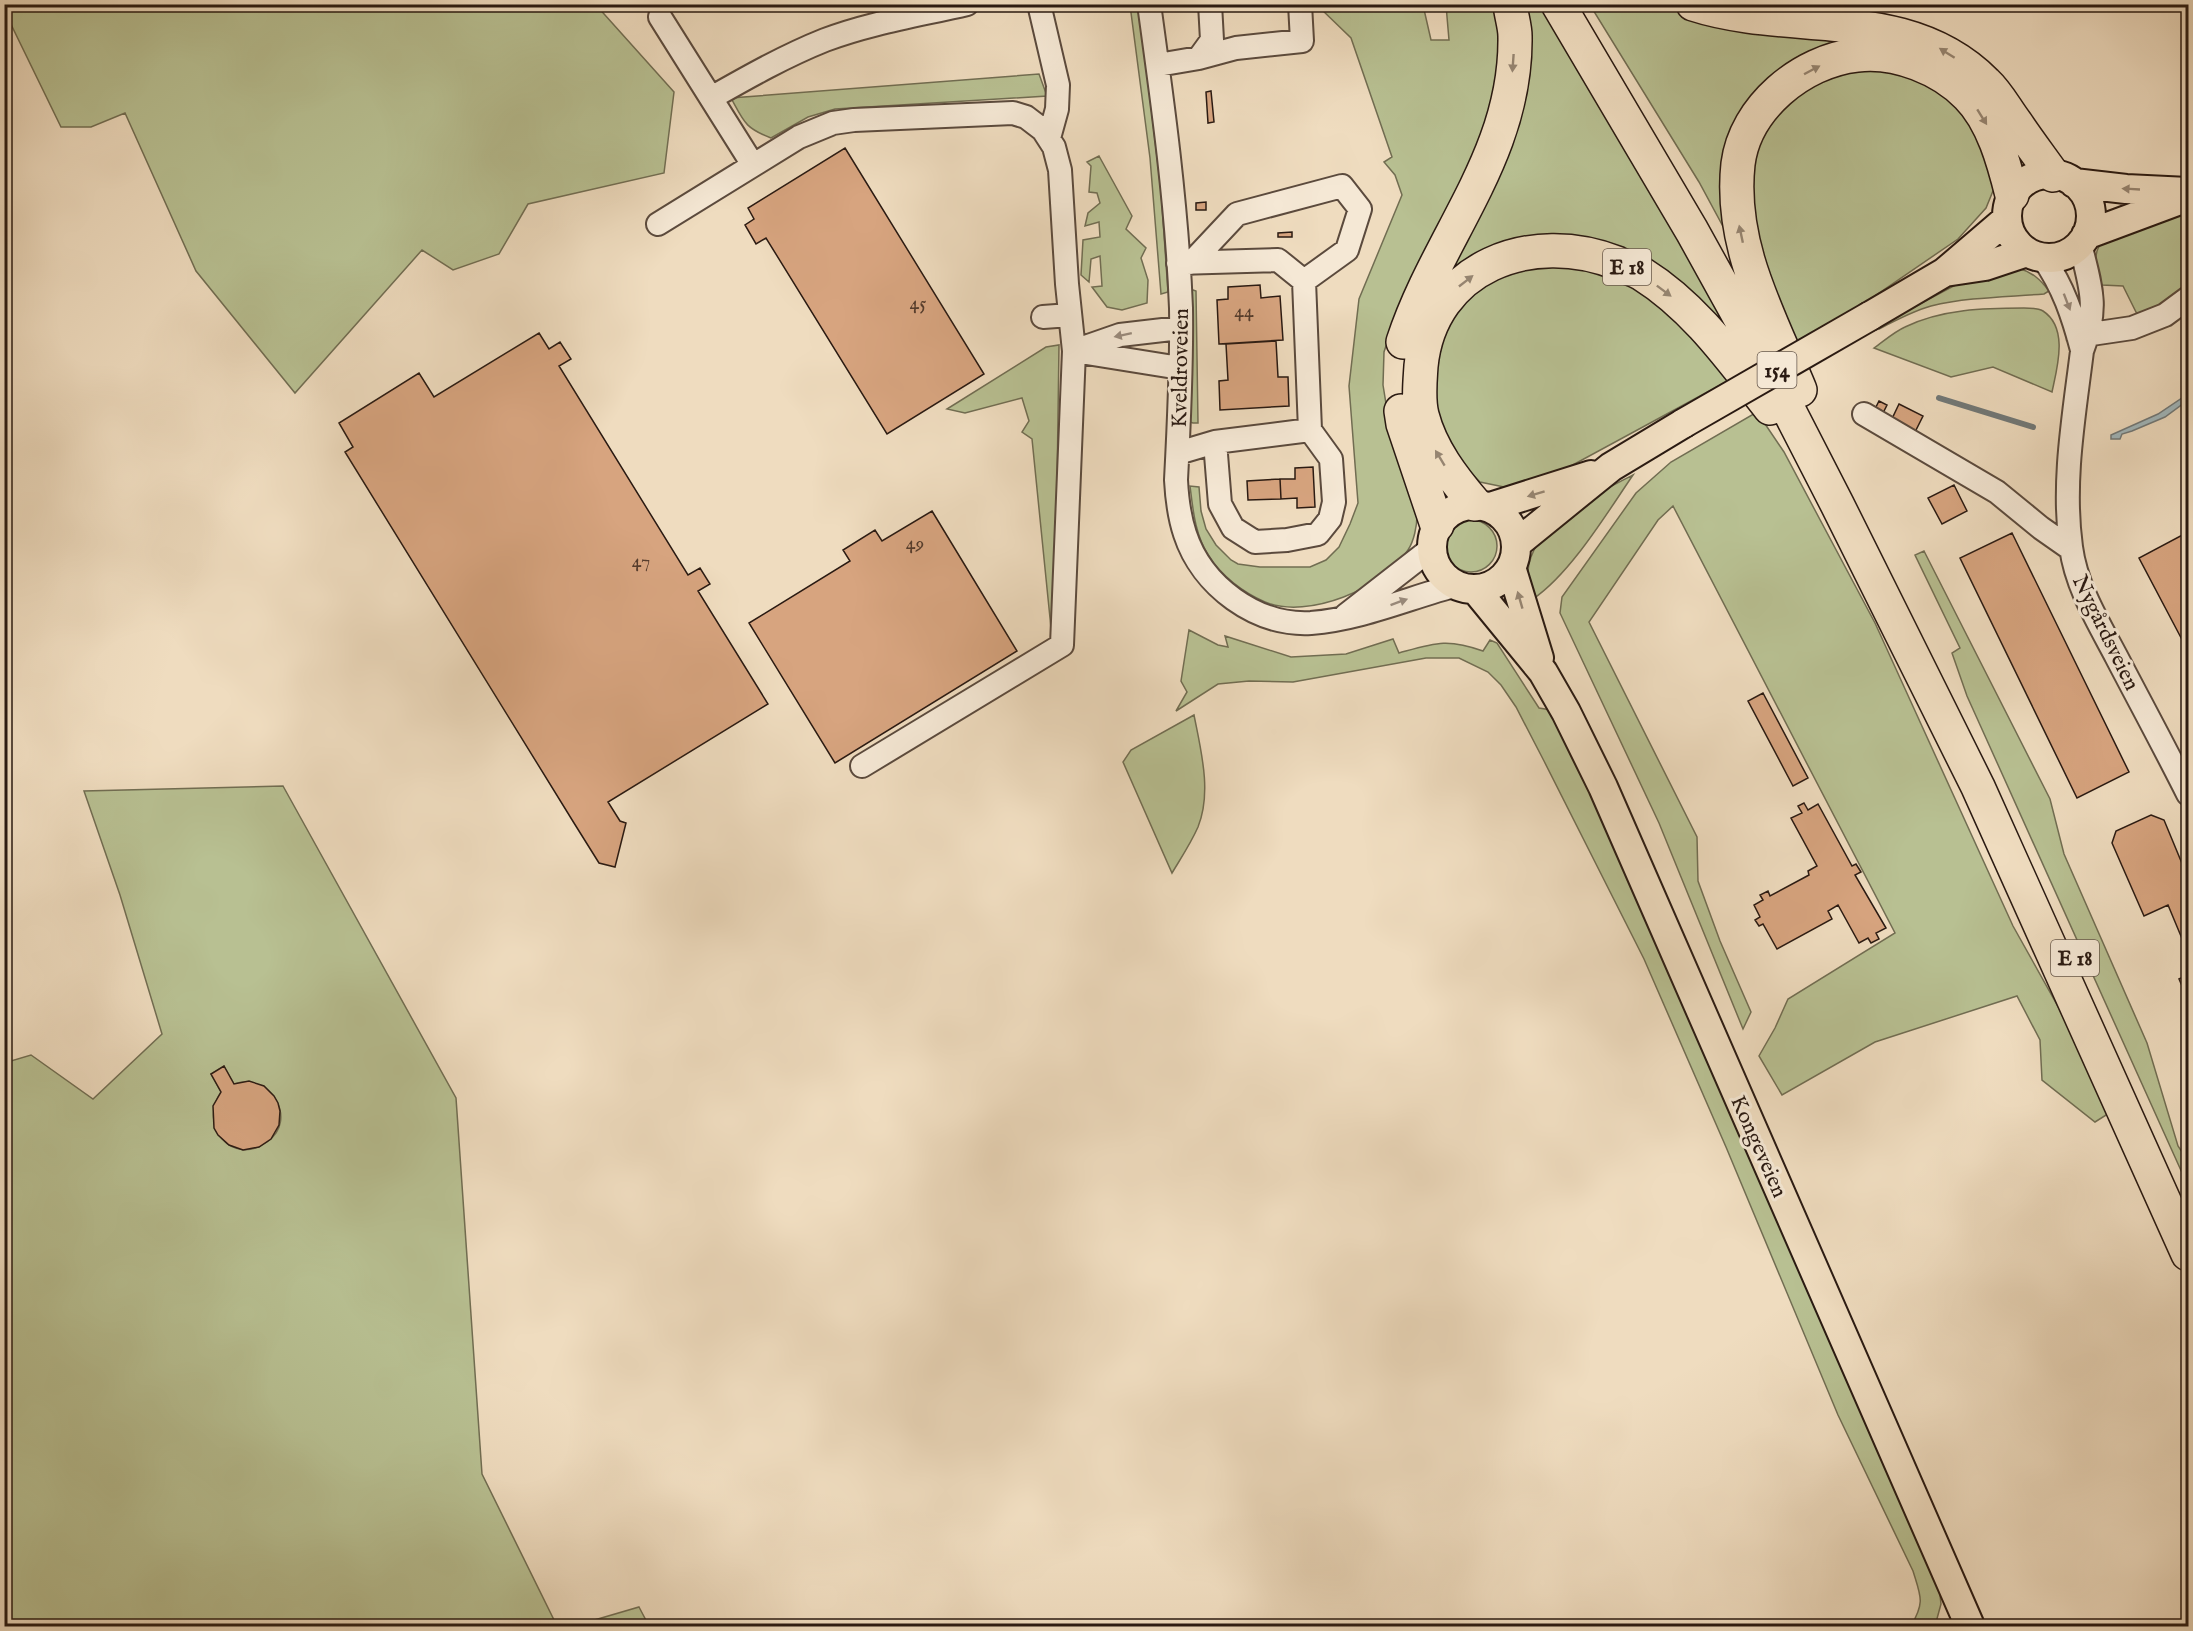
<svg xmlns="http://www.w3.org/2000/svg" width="2193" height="1631" font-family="'IM FELL English',serif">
<rect width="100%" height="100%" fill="#efdcbf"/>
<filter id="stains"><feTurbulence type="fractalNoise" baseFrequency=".00333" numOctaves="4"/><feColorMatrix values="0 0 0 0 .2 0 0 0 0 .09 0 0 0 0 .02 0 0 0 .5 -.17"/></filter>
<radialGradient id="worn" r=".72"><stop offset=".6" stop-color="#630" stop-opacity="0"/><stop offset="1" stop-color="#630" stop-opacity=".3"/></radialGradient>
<path fill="#b8c092" stroke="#716d52" stroke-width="1.5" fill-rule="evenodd" d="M5 4 596 5 674 92 664 173 528 204 499 254 453 270 422 250 295 393 196 271 125 113 91 127H61L5 12Z
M1130 5H1139L1161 191 1168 292 1161 294 1150 158Z
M1320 5H1423L1431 40H1449L1446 5H1497L1500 34V66L1481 154 1400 304 1384 352 1383 385 1388 416 1417 515C1417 526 1414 541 1408 550 1384 588 1308 620 1265 602 1244 593 1221 576 1209 556 1195 535 1193 510 1190 486L1199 487 1201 511 1206 529 1216 545 1231 560 1238 564 1260 567H1310L1326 560 1339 547 1350 524 1358 503 1349 386 1359 299 1402 195 1395 175 1384 162 1392 157 1351 38 1320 8Z
M1516 5H1545L1753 364 1596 244 1441 290 1466 225Z
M1590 5H1666L1684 11 1855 44 1758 89 1733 245 1699 182Z
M1845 67 1906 71 1961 104 1976 128 1995 186 1986 208 1958 239 1863 304 1797 341 1768 291 1753 244 1749 165 1771 116 1793 94Z
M1039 74 1047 96 835 109 808 117 771 138C745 128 744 122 731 98Z
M1099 156 1132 216 1126 229 1146 248 1141 258 1148 280 1147 303 1122 310 1107 307 1092 287 1102 286 1100 256 1091 259 1089 282 1081 275 1083 240 1100 237 1099 222 1085 226 1088 213 1100 203 1097 193 1089 192 1091 166 1087 162Z
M2188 213V286L2141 317 2136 312 2123 286 2102 285C2096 273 2091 250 2104 241 2124 226 2164 219 2188 213Z
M1544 257 1631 278 1737 376 1545 480 1504 487 1480 482 1458 460 1431 409 1444 317 1491 275Z
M2018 268C2032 272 2040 279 2049 291L2044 294C2007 297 1968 297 1931 306 1913 311 1896 320 1879 329L1878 326 1963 281Z
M1193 290 1196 291 1198 423H1193L1190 422V292Z
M2024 308C2030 308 2038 308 2043 311 2069 328 2057 368 2052 392L1993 367 1951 377 1874 348C1884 341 1894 332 1905 327 1942 309 1985 308 2024 308Z
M1059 345 1055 629 1051 628 1032 439 1022 432 1029 421 1022 398 965 413 947 409 1046 347Z
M1757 412 1784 452 1875 623 2013 926 2084 1053 2111 1112 2095 1122 2042 1080 2040 1040 2017 996 1875 1042 1782 1095 1759 1056 1775 1028 1788 999 1895 933 1673 506 1658 520 1589 622 1697 837 1698 881 1720 941 1751 1012 1743 1029 1659 823 1560 613 1562 597 1636 493 1671 462Z
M1633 475C1607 513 1571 573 1533 599 1532 591 1528 581 1528 572 1530 526 1597 493 1633 475Z
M1445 546a26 26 0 1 1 52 0a26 26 0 1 1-52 0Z
M1924 551 2050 799 2064 854 2147 1043 2178 1146 2188 1161V1186L1967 696 1952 653 1960 648 1915 555Z
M1189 630 1218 645 1228 647 1225 636 1291 657 1346 654 1393 639 1399 653C1435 643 1447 638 1483 651L1490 640 1497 643 1539 708 1551 710 1594 799 1938 1578 1941 1604 1935 1626H1911C1925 1602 1921 1597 1913 1571L1838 1415 1726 1147 1644 959 1544 761 1516 707 1501 685 1488 672 1459 658H1426L1293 682 1249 681 1218 684 1176 711 1187 692 1181 681Z
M1194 715C1201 751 1212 792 1198 827 1191 843 1181 858 1172 873L1123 762 1131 750Z
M283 786 456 1098 482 1474 557 1626H5L4 1063 31 1055 93 1099 162 1034 120 895 84 791ZM224 1066 234 1084C270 1072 299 1120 267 1142 232 1167 198 1126 221 1092L211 1074Z
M639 1607 649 1626H574Z"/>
<path fill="#a1b8be" stroke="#717979" stroke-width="1.5" d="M2188 394V400L2165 417 2132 431 2122 434 2120 439H2111V435L2158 414Z"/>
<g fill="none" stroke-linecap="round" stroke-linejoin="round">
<path stroke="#717979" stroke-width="6" d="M1939 398 2033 427"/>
</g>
<path fill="#d7a47f" stroke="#2a1a12" stroke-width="1.5" d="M1211 91 1214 122 1208 123 1206 92Z
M845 148 984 374 887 434 766 238 756 244 745 225 754 219 748 208Z
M1206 202V210H1196V203Z
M1292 232V237H1278V233Z
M1260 285 1261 298 1280 296 1283 340 1219 344 1217 300 1228 299V287Z
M539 333 549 349 560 342 571 359 559 366 688 575 700 568 710 584 698 591 768 704 608 802 620 821 626 823 615 867 599 863 574 823 345 452 353 447 339 423 419 373 434 397Z
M1276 341 1278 377H1288L1289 406 1220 410 1219 381 1228 380 1226 344Z
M1879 401 1887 405 1883 413 1875 409Z
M1899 404 1923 416 1914 434 1890 423Z
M1313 467 1315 507 1297 508V498L1281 499 1280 479H1295V468Z
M1280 479 1281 499 1248 500 1247 481Z
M1954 485 1967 511 1942 524 1928 498Z
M932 511 1017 651 835 763 749 623 850 561 843 550 875 530 882 541Z
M2188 532V651L2139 558Z
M2012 533 2129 772 2077 798 1960 558Z
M1763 693 1808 778 1793 786 1748 701Z
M1804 803 1808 810 1818 804 1852 866 1856 864 1861 872 1855 875 1886 928 1876 933 1879 939 1871 943 1868 938 1859 943 1838 905 1828 911 1832 919 1777 949 1763 924 1759 926 1755 920 1760 917 1754 905 1763 900 1760 895 1768 891 1770 896 1809 875 1808 871 1817 866 1791 818 1802 813 1798 806Z
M2151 815 2164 820 2188 878V953L2168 905 2144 916 2112 843 2116 831Z
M2188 975V1000L2179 979Z
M224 1066 234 1084 249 1081 264 1086 274 1096 278 1103 280 1111 279 1125 271 1139 259 1147 243 1150 229 1145 218 1135 214 1128 213 1106 221 1092 211 1074Z"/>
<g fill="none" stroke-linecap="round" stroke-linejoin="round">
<defs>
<path id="minor" d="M1039 4 1058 85 1057 109 1049 138
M1149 4C1163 105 1177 206 1181 308 1182 365 1179 423 1176 480 1177 499 1179 516 1185 534 1202 586 1256 626 1311 623 1362 619 1408 598 1457 585
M660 17 753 165
M1199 58 1212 40 1210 4
M1158 65 1199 58 1236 48 1302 41 1300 4
M711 98C748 77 785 56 825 40 870 23 920 15 967 4
M658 224 799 137 833 123 854 120 1013 113 1026 117 1043 130 1054 147 1060 170 1067 284 1074 351 1062 645 862 766
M2080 244C2091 287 2099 308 2082 351 2074 416 2062 482 2071 547 2076 586 2098 622 2116 656 2140 702 2165 748 2188 794
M2043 258C2063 286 2073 316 2082 350
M1191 263 1237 214 1342 186 1360 209 1347 250 1304 281
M1043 317 1070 315
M2078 336 2132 328 2165 315 2188 298
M1180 368 1074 351 1120 335 1180 328
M1864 414 1997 492 2041 528 2071 549
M1215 442 1220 504 1233 528 1255 542 1287 540 1318 534 1330 519 1334 502 1331 459 1310 430
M1178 453 1215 442 1310 430 1304 281 1278 260 1178 263
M1346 615 1432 548"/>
<path id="major" d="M2007 216a42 42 0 1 1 84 0a42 42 0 1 1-84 0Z
M2074 183 2126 189 2188 192
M2086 235 2188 197
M1945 272 1985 266 2027 252
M1870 316 1945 272 2007 219
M1432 547a42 42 0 1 1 84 0a42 42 0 1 1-84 0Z
M1490 507 1591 475
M1516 544 1611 467 1684 423
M1511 567 1539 658
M1475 589 1543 672 1566 712 1603 787 1970 1626"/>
<path id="highway" d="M1558 4 1692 231 1760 354 1837 504 1978 787 2188 1254
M1693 4C1791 36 1907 3 1986 83 1998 94 2006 110 2016 123 2028 141 2041 158 2053 175
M1403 342C1438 235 1517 155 1515 36 1515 26 1511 15 1510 4
M1800 390C1770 317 1729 246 1738 164 1745 108 1801 61 1857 55 1896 50 1942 69 1968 96 1993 121 2004 163 2012 195
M1401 411 1403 424 1437 525
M1475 504C1453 478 1431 450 1422 415 1418 399 1420 382 1421 366 1431 266 1532 229 1617 263 1625 267 1634 269 1642 274 1695 307 1732 360 1770 408"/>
</defs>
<use href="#minor" stroke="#5b4a3d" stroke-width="26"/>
<use href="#major" stroke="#2a1a12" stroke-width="32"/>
<use href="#highway" stroke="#2a1a12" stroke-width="36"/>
<use href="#minor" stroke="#f5e8d5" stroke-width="22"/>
<use href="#major" stroke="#efdcbf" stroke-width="28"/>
<use href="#highway" stroke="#efdcbf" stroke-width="33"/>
<defs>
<path id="major-bridge" d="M1684 423 1870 316"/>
</defs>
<use href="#major-bridge" stroke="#2a1a12" stroke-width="32" stroke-linecap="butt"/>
<use href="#major-bridge" stroke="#efdcbf" stroke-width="28"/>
</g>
<defs><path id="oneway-solid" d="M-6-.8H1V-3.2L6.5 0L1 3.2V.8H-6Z" transform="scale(1.5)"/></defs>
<g fill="#968571">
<use href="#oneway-solid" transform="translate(1947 53) rotate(-148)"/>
<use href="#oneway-solid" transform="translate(1513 63) rotate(94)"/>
<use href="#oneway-solid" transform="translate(1812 70) rotate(-28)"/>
<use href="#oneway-solid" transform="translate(1982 117) rotate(58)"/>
<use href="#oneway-solid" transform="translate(2131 189) rotate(-177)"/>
<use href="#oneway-solid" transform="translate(1741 234) rotate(-102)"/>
<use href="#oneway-solid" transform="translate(1466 281) rotate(-38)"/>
<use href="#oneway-solid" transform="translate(1664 291) rotate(37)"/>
<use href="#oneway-solid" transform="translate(1440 458) rotate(-121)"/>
<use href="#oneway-solid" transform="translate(1536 494) rotate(163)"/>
<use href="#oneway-solid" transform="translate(1520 600) rotate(-106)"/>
</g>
<g fill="#9a8b7d">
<use href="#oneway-solid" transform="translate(2067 302) rotate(69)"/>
<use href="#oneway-solid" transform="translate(1123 335) rotate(168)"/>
<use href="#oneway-solid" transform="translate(1399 602) rotate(-20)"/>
</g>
<g text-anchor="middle" stroke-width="6" stroke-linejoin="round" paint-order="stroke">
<g font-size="20" fill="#553c2d">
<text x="918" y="309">45</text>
<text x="1244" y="317">44</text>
<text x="915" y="549">49</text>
<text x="641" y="567">47</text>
</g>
<g fill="#f5e8d5" stroke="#67584c" stroke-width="1.5">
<rect x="1603" y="249" width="48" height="36" rx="4.5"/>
<rect x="1757.5" y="352" width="39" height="36" rx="4.5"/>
<rect x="2051" y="940" width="48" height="36" rx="4.5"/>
</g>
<g font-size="21" font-weight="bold" fill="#2a1a12">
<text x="1627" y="274">E 18</text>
<text x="1777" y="377">154</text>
<text x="2075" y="965">E 18</text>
</g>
<g font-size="22" fill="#2a1a12" stroke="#f5e8d5">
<text transform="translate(1179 368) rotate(-89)" y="8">Kveldroveien</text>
<text transform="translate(2107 632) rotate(64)" y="8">Nygårdsveien</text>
<text transform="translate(1760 1146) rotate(66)" y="8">Kongeveien</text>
</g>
</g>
<rect width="2193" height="1631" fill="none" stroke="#efdcbf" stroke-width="24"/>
<rect x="6" y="6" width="2181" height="1619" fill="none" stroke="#2a1a12" stroke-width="3"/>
<rect x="12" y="12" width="2169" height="1607" fill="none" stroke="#2a1a12" stroke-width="1.5"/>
<rect width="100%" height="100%" filter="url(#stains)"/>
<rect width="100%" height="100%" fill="url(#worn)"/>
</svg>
